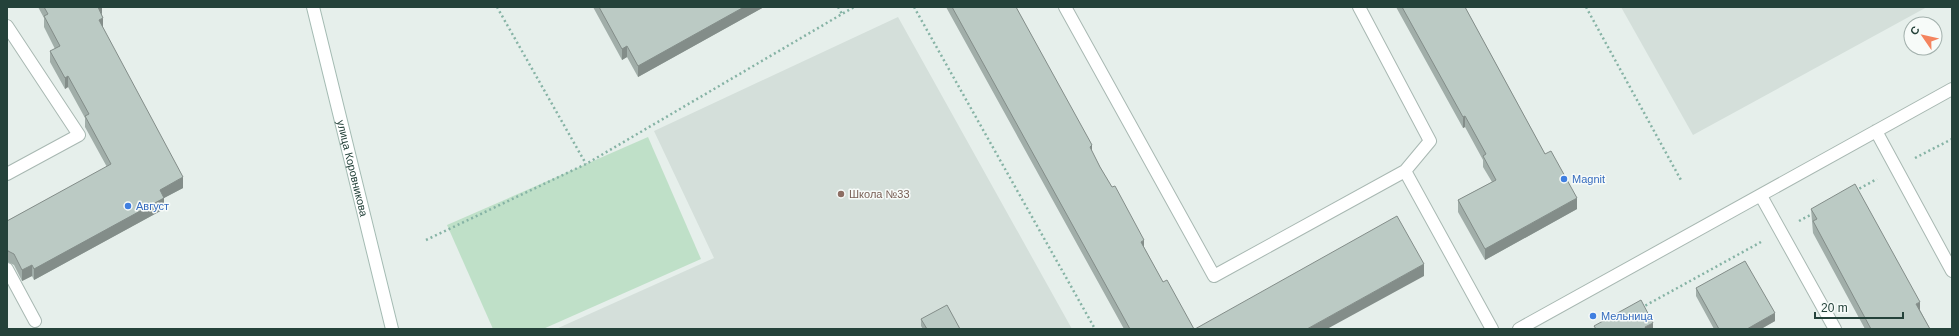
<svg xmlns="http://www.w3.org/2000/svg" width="1959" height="336" font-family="Arial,sans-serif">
<rect width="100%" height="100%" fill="#e6efeb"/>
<path fill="#d4dfda" d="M1621 7H1927L1693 135Z
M898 17 1072 329H556L714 258 654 131Z"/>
<path fill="#bfe0c8" d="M648 137 701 259 543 329H493L447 225Z"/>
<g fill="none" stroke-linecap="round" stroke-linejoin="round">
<defs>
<path id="lane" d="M1065 7 1214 276 1405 171 1492 329
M1359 7 1430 141 1405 171
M7 26 79 135 7 174
M1876 131 1952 271
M1761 196 1835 329
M7 269 35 321
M1519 329 1952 89"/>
<g id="secondary">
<path id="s1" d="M313 7 392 329"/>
</g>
</defs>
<use href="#lane" stroke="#a8b8b2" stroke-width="14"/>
<use href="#secondary" stroke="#a4bbb3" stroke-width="14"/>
<path stroke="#86b3a5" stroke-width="2.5" stroke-dasharray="2 3" stroke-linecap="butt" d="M497 7 586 164
M838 7 842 14
M914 7 1095 329
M1586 7 1682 182
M1915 158 1952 139
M1855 191 1877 179
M1799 221 1814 213
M426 240 586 164 854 7
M1641 308 1761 242"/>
<use href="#lane" stroke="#fff" stroke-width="12"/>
<use href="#secondary" stroke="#fff" stroke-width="12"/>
</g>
<path fill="#a1aea9" d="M38 7H102V15L103 29 183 188 164 198V209L34 280 32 276 22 281 14 265 8 262 7 260V221L107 167 85 127V118L68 87 65 89 50 62V51L55 49 44 27V18Z
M593 7H764L638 77 627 57 622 60Z
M946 7H1016L1092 152 1163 282 1194 329H1124Z
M1396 7H1465L1545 154 1577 209 1485 260 1458 212V200L1492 182 1483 167V160L1465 127 1463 128Z
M1811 209 1920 310 1930 329H1865L1813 233Z
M1696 288 1775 321 1761 329H1714L1696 296Z
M921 319 960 329H923L921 326Z"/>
<path fill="#838d89" d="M97 7H102V14Z
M744 7H764L638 77V66Z
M103 18V29L99 20Z
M627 46V57L622 60V49Z
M68 76V87L65 89V78Z
M1465 116V127L1463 128V117Z
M1092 145V156L1090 147Z
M183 177V188L164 198V209L34 280V269L160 190Z
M1577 198V209L1485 260V249Z
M1144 240V251L1141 242Z
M1424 264V276L1327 329H1307Z
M32 265V276L22 281V270Z
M1920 302V313L1916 304Z
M1775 313V321L1761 329H1747Z
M1653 323V329H1645V327Z"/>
<path fill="#bbcac4" stroke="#838d89" d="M44 7H98L103 18 99 20 183 177 160 190 164 198 34 269 32 265 22 270 14 254 8 251 7 249V221L111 164 85 116 89 114 68 76 65 78 50 51 60 46 44 16 48 14Z
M599 7H744L638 66 627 46 622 49Z
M952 7H1016L1092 145 1090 147 1100 167 1112 187 1115 186 1144 240 1141 242 1163 282 1167 280 1194 329H1130Z
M1402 7H1465L1545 154 1551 151 1577 198 1485 249 1458 200 1496 180 1483 156 1486 154 1465 116 1463 117Z
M1855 184 1920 302 1916 304 1930 329H1871L1813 221 1817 219 1811 209Z
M1397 216 1424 264 1307 329H1195Z
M1745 261 1775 313 1747 329H1719L1696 288Z
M1641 300 1653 323 1645 327 1646 329H1596L1594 326Z
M947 305 960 329H927L921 319Z"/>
<g fill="#3f7fe0" stroke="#f7fbf9" stroke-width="1.5">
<circle cx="1564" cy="179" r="4"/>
<circle cx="128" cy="206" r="4"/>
<circle cx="1593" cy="316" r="4"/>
</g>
<circle fill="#8d6e63" stroke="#f7fbf9" stroke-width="1.5" cx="841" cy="194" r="4"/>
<g text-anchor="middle" stroke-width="3" stroke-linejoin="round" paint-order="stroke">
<g font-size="11" fill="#24423a" stroke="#f7fbf9">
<text dy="4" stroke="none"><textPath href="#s1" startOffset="166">улица Коровникова</textPath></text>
</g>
<g font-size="11" fill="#366cbe" stroke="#f7fbf9" text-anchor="start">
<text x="1572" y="183">Magnit</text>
<text x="136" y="210">Август</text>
<text x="1601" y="320">Мельница</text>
</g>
<g font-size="11" fill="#785e54" stroke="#f7fbf9" text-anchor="start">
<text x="849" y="198">Школа №33</text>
</g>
</g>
<rect width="1959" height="336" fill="none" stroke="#24423a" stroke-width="16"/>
<g transform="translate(1923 36) rotate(304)"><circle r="19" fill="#f7fbf9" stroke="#a3b1ad"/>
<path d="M0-3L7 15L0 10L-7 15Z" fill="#f4845f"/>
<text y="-6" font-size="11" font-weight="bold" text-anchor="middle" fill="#24423a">С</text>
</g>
<path d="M1815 312v6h88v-6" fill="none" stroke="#24423a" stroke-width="2"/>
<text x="1821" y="312" font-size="12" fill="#24423a" stroke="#f7fbf9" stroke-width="3" paint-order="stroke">20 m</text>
</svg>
